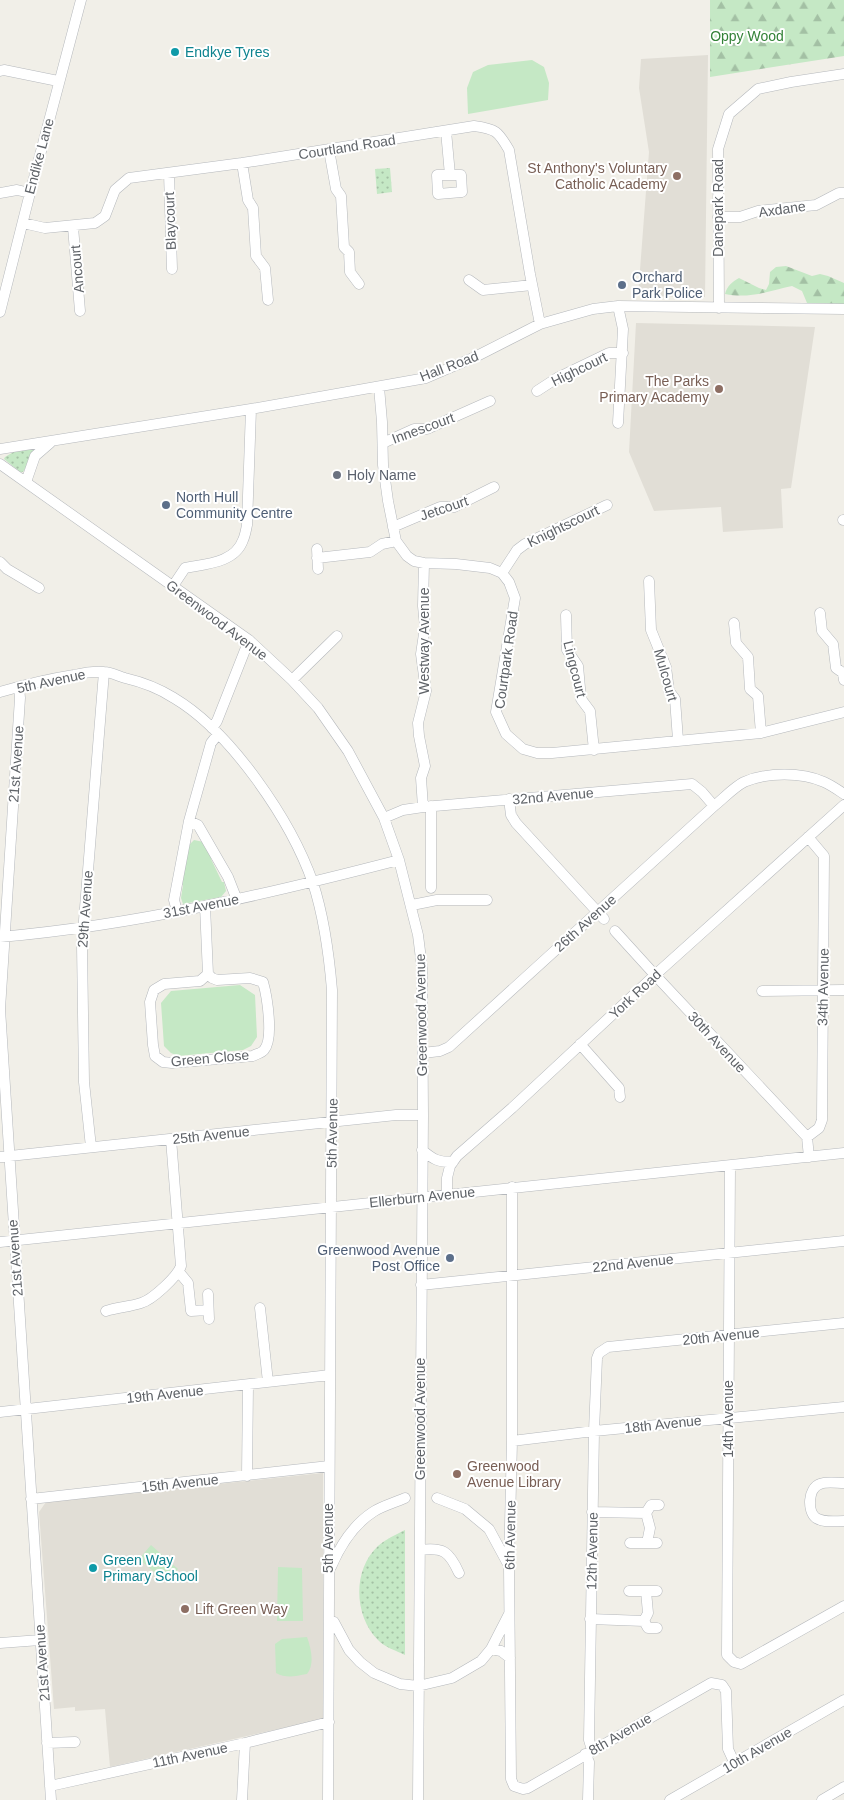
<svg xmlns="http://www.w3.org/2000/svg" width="844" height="1800" font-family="Helvetica,sans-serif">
<defs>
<pattern id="grass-dots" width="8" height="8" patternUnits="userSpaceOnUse" patternTransform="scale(1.25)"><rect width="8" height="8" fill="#c5e8c5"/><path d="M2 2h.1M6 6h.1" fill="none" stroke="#a3c0a4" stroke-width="1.8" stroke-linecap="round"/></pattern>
<pattern id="forest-firs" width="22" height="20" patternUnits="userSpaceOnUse" patternTransform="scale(1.25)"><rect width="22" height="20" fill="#c5e8c5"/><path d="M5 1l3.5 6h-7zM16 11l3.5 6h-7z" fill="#a3c0a4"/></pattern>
</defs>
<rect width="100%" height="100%" fill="#f1efe8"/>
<path fill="#e1ded6" d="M708 55 705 297 638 296 649 152 639 88 641 59Z
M636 323 815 327 791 488 781 489 783 528 723 532 721 507 654 511 629 452Z
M323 1473V1719L110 1767 105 1709 75 1711V1707L54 1709 39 1512 46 1502Z"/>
<path fill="url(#grass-dots)" d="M390 168 392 192 377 194 375 169Z
M39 446 23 472H20L4 459 5 457 15 451Z
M405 1530V1655C397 1651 384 1647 378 1640 354 1616 352 1570 378 1546 386 1539 395 1535 405 1530Z"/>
<path fill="url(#forest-firs)" d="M710 0H844V56L710 77Z
M786 266 812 276 820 274 828 276 844 283V304L807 303 802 291 792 286C768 291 750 299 725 294 727 286 732 282 739 278L759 288 766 290 769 284 770 272 776 267Z"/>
<path fill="#c5e8c5" d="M532 60 544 67 549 83 548 100 468 114 467 88 473 72 488 65Z
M194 840 204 842 203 843 212 858 211 859 222 882H224L226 891 221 897 183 904 181 898 183 885 181 884 189 845Z
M240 985 255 995 257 1037 251 1046 243 1050 178 1056 171 1053 164 1046 161 1003 171 991Z
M151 1545 178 1569 166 1582 139 1559Z
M278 1567 302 1568 303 1621H277Z
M307 1637C311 1648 315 1664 307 1674 295 1676 287 1679 276 1673L275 1644 282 1639Z"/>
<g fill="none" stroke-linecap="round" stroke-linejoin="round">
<defs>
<path id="minor" d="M0 71 4 70 58 81
M446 131 450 175H461L462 192 438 194 437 175H450
M329 150 336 189 341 196 344 247 349 252 350 272 359 284
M242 163 248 200 253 208 256 256 265 268 268 300
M169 173 172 269
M0 193 17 190 30 193
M718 217H740L758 211 816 205 839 193H844
M23 223 45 228 95 223 105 216 115 190 129 178 242 163 474 126C496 129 498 131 509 150L530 274 540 324
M73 227 80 311
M469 280 483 290 532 285
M719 308 718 149 729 114 758 89 791 82 844 74
M0 312 30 193 81 0
M379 387 382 422 383 465 388 501 396 541 407 556 414 561 424 563 456 564 490 568 502 573 509 582 515 598 496 712 506 734 523 749 537 753H552L761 733 844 712
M537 391 557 378 609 353H623
M618 423 623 329 618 306
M383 443 414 429H427L490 401
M0 449 251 409 426 378 475 357 540 324 593 309 618 306 844 309
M0 464 249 640 292 680 318 708 348 751 384 818 399 860 418 935 422 967 423 1115 418 1800
M26 482 35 456 50 443
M843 520H844
M393 527 440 507H454L494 487
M317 549 318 569
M317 558 370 552 382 544 396 541
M0 562 7 569 39 588
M502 573 517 550 525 544 607 505
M649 581 651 630 666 667 669 691 675 699 678 740
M173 586 185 568C205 564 235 563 243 540 245 536 246 530 247 525L251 409
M820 613 822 631 833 644 836 668 843 673 844 680
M566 615 567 650 578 666 581 699 590 711 594 750
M734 623 736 643 748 657 750 689 758 696 761 733
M292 680 337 636
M19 687 20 698 0 1009 51 1800
M0 692C24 685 49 679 74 675 83 673 94 671 104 672 111 672 118 676 125 678 142 682 160 689 174 698 231 732 291 820 313 883 324 917 329 954 332 990L328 1800
M212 728 217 721 249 640
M509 799 511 815 516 823 604 919
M423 807 421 778 425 766 419 736 418 723 426 691 421 654 425 627 423 606 424 563
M384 818 403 810 423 807 692 784 702 792 714 806
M189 821 198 825 228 877 237 900
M431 888V806
M412 905 437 900H487
M205 906 208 974 212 978 217 980 250 978 263 982C267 996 274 1039 264 1050 262 1053 256 1054 253 1056L172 1063 163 1062 155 1056 153 1045 150 1002 154 990 164 984 200 981 208 974
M177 911 174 900 189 821 211 743 218 734
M615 931 655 975 807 1137 809 1157
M0 937C136 925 268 894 399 860
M762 991 844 990
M580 1044 619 1088 620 1097
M423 1053 440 1051 449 1047 714 806C723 799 734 787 744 782 767 772 802 772 824 782 831 785 838 790 844 794
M807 1137 819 1128 822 1120 824 856 808 837
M91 1147 84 1082 82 945 104 672
M422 1150C434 1160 438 1162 453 1162
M0 1157 396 1115H423
M730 1166 727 1655 734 1662 741 1664 844 1606
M512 1187V1441L509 1567 511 1779 514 1786 523 1789 528 1788 711 1683 722 1685 726 1691 728 1749 734 1762
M447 1194V1178L450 1166 457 1156 512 1108 655 975 844 805
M0 1242 844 1153
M179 1272 188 1283 191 1311 208 1310
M421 1285 844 1241
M208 1294 209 1319
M260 1308 268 1382
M106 1311C118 1307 129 1307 141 1303 152 1300 177 1277 181 1266L171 1139
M0 1412 330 1375
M512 1441 594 1431 844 1407
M247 1476 248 1385
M844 1483C837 1483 826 1481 820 1484 808 1488 807 1511 816 1518 824 1523 835 1521 844 1521
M437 1498 465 1509 489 1529 509 1566
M31 1499 329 1466
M592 1512 646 1513 651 1505H659
M646 1513 650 1528 647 1543
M630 1543H657
M420 1550C443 1547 449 1551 459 1573
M331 1567C340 1546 353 1525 373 1512 382 1506 394 1503 405 1498
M629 1591H657
M590 1619 644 1621 648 1628H657
M329 1621 334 1622 349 1650 360 1662 374 1673 400 1684 418 1686 452 1678 481 1661 491 1649 509 1614
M644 1621 648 1613 646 1591
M0 1643 40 1640
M491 1649 501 1651 510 1658
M47 1743 75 1742
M592 1750 589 1740 594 1431 597 1358 599 1353 608 1347 844 1323
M585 1754 589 1762 588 1800
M50 1786 245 1743 329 1722
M242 1800 245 1743
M670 1800 844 1700
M822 1800 844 1787"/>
</defs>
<use href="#minor" stroke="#b5b8bc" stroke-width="11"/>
<use href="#minor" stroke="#fff" stroke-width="10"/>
</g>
<g fill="#0f9aa8" stroke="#fff" stroke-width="2">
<circle cx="175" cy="52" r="5"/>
<circle cx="93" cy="1568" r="5"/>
</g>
<g fill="#8d6e63" stroke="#fff" stroke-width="2">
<circle cx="677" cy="176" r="5"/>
<circle cx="719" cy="389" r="5"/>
<circle cx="457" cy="1474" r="5"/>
<circle cx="185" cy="1609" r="5"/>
</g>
<g fill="#5c6f8a" stroke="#fff" stroke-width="2">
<circle cx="622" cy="285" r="5"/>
<circle cx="166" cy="505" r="5"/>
<circle cx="450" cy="1258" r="5"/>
</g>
<circle fill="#6b7280" stroke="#fff" stroke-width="2" cx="337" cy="475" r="5"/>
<g text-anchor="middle" stroke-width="4" stroke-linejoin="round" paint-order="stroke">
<g font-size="14" fill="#348238" stroke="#fff">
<text x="747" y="41">Oppy Wood</text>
</g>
<g font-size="14" fill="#0d838f" stroke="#fff" text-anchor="start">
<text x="185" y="57">Endkye Tyres</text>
<text x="103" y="1565">Green Way<tspan x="103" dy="16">Primary School</tspan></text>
</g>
<g font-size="14" fill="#5f6368" stroke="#fff">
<text transform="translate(347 147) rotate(-9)" y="5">Courtland Road</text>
<text transform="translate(39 156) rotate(-75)" y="5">Endike Lane</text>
<text transform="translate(718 208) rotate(-90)" y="5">Danepark Road</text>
<text transform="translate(782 209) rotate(-8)" y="5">Axdane</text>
<text transform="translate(170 221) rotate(-92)" y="5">Blaycourt</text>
<text transform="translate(77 269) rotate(-95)" y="5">Ancourt</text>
<text transform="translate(449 366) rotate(-21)" y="5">Hall Road</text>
<text transform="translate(579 369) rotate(-26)" y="5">Highcourt</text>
<text transform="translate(423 428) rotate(-20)" y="5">Innescourt</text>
<text transform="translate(444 508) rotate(-19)" y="5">Jetcourt</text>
<text transform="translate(563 526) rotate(-26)" y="5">Knightscourt</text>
<text transform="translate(217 620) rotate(37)" y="5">Greenwood Avenue</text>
<text transform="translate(424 641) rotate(-90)" y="5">Westway Avenue</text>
<text transform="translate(506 660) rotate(-82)" y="5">Courtpark Road</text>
<text transform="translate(575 669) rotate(76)" y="5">Lingcourt</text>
<text transform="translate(666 675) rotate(74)" y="5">Mulcourt</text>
<text transform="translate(51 681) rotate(-12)" y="5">5th Avenue</text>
<text transform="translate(16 764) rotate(-86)" y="5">21st Avenue</text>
<text transform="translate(553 796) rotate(-5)" y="5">32nd Avenue</text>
<text transform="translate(201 906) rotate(-11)" y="5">31st Avenue</text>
<text transform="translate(85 909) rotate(-86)" y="5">29th Avenue</text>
<text transform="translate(585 923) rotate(-42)" y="5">26th Avenue</text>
<text transform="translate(823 987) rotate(-89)" y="5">34th Avenue</text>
<text transform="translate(635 994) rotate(-43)" y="5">York Road</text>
<text transform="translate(421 1015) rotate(-91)" y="5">Greenwood Avenue</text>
<text transform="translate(717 1042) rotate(47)" y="5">30th Avenue</text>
<text transform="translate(210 1058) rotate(-5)" y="5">Green Close</text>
<text transform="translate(332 1133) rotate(-89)" y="5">5th Avenue</text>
<text transform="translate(211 1135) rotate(-6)" y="5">25th Avenue</text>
<text transform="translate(422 1197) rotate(-6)" y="5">Ellerburn Avenue</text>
<text transform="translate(15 1258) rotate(-94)" y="5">21st Avenue</text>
<text transform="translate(633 1263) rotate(-6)" y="5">22nd Avenue</text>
<text transform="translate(721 1336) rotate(-6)" y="5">20th Avenue</text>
<text transform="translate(165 1394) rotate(-6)" y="5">19th Avenue</text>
<text transform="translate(420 1419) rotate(-90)" y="5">Greenwood Avenue</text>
<text transform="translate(728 1419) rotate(-90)" y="5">14th Avenue</text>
<text transform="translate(663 1424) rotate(-6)" y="5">18th Avenue</text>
<text transform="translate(180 1483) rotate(-6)" y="5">15th Avenue</text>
<text transform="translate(510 1535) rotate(-89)" y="5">6th Avenue</text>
<text transform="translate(328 1538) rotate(-90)" y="5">5th Avenue</text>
<text transform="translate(592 1551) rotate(-89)" y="5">12th Avenue</text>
<text transform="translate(42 1663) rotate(-94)" y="5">21st Avenue</text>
<text transform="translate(620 1734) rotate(-30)" y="5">8th Avenue</text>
<text transform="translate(757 1750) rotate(-30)" y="5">10th Avenue</text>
<text transform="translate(190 1755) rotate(-12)" y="5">11th Avenue</text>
</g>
<g font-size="14" fill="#785e54" stroke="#fff" text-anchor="end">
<text x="667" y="173">St Anthony's Voluntary<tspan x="667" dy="16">Catholic Academy</tspan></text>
<text x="709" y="386">The Parks<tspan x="709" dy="16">Primary Academy</tspan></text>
<text x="467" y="1471" text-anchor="start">Greenwood<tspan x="467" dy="16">Avenue Library</tspan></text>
<text x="195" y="1614" text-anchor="start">Lift Green Way</text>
</g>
<g font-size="14" fill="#4e5e75" stroke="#fff" text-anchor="start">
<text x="632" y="282">Orchard<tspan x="632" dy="16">Park Police</tspan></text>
<text x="176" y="502">North Hull<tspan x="176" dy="16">Community Centre</tspan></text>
<text x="440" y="1255" text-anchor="end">Greenwood Avenue<tspan x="440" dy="16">Post Office</tspan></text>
</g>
<g font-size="14" fill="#5b616d" stroke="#fff" text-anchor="start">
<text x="347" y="480">Holy Name</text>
</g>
</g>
</svg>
